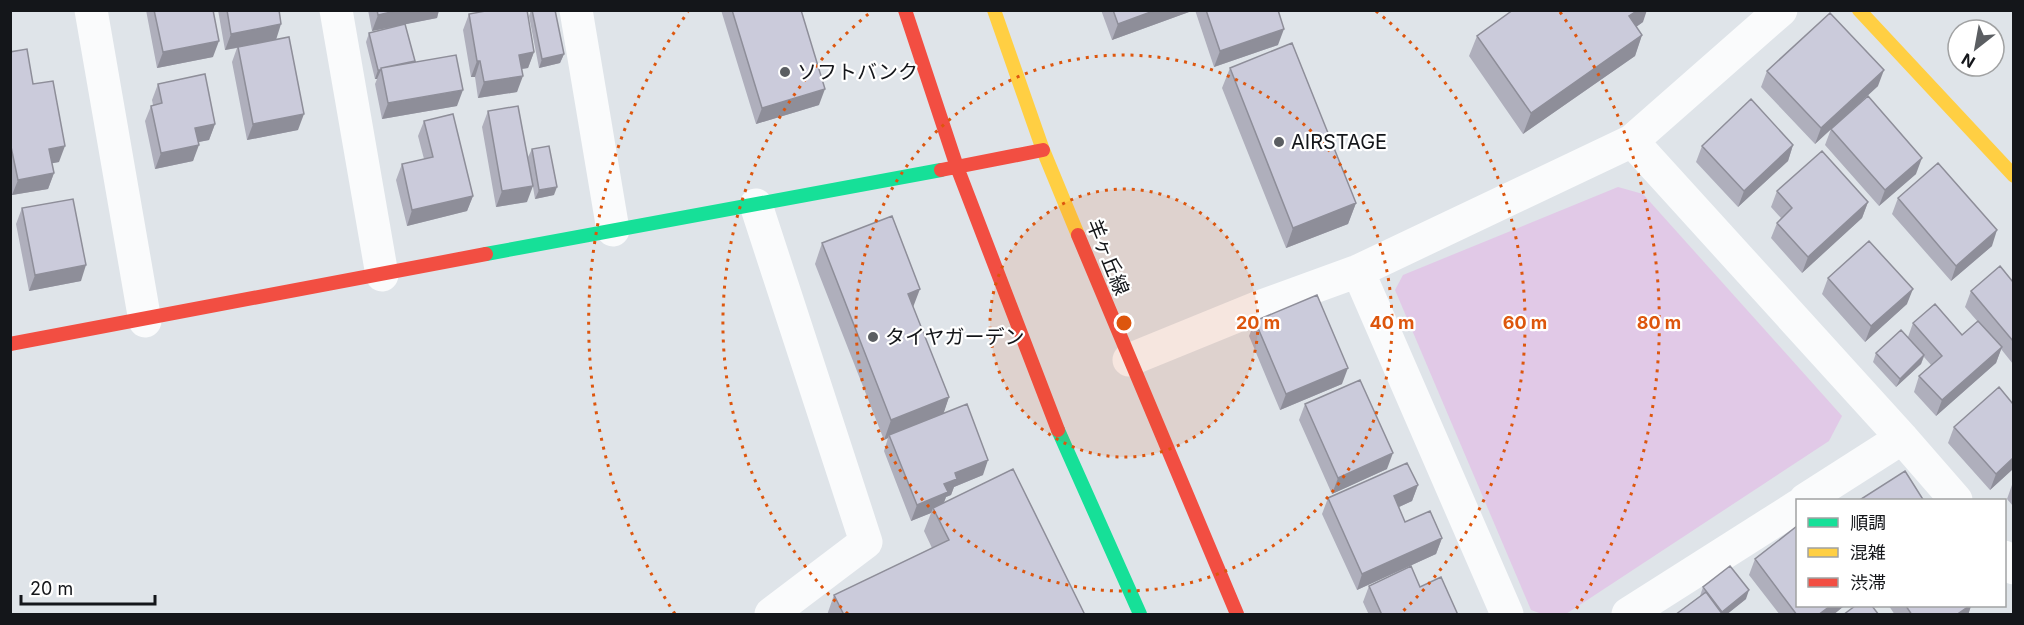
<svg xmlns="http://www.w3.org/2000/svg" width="2024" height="625" font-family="Inter,'Noto Sans JP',sans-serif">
<rect width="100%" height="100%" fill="#dfe4e9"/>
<path fill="#e1c9e7" d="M1618 187 1643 194 1842 416 1829 441 1566 614H1542L1531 610 1395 290 1403 275Z"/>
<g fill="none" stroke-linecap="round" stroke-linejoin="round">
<path stroke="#fafbfc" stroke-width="33" d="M91 10 145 321
M336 10 382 275
M576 10 613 230
M1632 141 1902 438 1956 500
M756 205 866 542 771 614
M1358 271 1507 614
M1129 360 1259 307 1358 271 1632 141 1781 10
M1805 500 1902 438
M2004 557 2014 568
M1628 614 1798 506"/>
<path stroke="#16e098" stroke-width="14" d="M486 254 941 170
M1058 430 1140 614"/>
<path stroke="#ffcf43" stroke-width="14" d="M994 10 1043 150 1078 235
M1859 10 2014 176"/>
<path stroke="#f24e42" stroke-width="14" d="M905 10 957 167 1058 430
M941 170 1043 150
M1078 235 1237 614
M10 344 486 254"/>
</g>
<path fill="#afafbc" d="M146 10H213V57L157 68Z
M218 10H279L276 39 298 130 247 140 232 62 237 48 225 50Z
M368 10H439L437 18 405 24 415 61 457 106 382 119 375 84 377 79H375L366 42 369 33 402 25 372 31Z
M531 10H555L564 54 560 63 539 68 529 16Z
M721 10H801L819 105 756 124Z
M1101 10H1190L1189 12 1112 40Z
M1195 10H1278V45L1214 67Z
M469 14 534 52 528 68 522 69 517 92 478 98 475 77H471L463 30Z
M1643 22 1636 27 1642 35 1635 56 1523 134 1469 56 1477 36Z
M10 52 33 84 59 162 52 163 54 173 48 189 12 195 10 188Z
M1230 68 1356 203 1348 224 1286 248 1222 88Z
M1767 71 1878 86 1838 123 1916 174 1879 206 1825 145 1831 129 1815 144 1761 87Z
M158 84 215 124 209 140 198 142 193 161 155 169 145 121 151 106 153 105 152 100Z
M488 111 527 202 496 207 482 127Z
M424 121 473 196 467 211 407 226 396 180 402 164 424 159 418 136Z
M1793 145 1788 161 1738 207 1696 162 1702 146Z
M532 149 554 195 535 199 528 157Z
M1777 191 1868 202 1862 218 1802 273 1771 238 1777 223 1781 218 1771 207Z
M1898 198 1992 246 1951 281 1892 214Z
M22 208 81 281 29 291 16 224Z
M822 243 913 307 949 397 943 414 983 475 954 487 951 495 946 497 944 502 1085 615H827L834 595 932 548 924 531 931 513 911 521 884 451 888 438 884 440 815 264Z
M1828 278 1907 304 1865 342 1822 294Z
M2013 282V364L2001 349 1996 363 1936 416 1914 392 1919 376 1931 365 1924 357 1921 364 1896 387 1873 362 1876 353 1908 337 1913 323 1962 335 1978 322 1965 307 1971 291Z
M1255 321 1342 384 1280 410 1249 336Z
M1305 404 1387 469 1332 494 1299 420Z
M1954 427 2013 469 1990 490 1948 443Z
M2013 482V506L2007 499Z
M1418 485 1412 501 1399 507 1405 522 1442 538 1436 554 1357 590 1322 514 1328 498Z
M1755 559 1797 606H1844L1833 615H1780L1749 575Z
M1369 586 1420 587 1458 615H1369L1363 602Z
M1703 587 1746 599 1726 615H1675L1700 596Z
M1889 606H1971L1968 615H1895Z"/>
<path fill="#8e8e99" d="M400 10H439L437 18 372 31 378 15Z
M1156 10H1190L1189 12 1112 40 1118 24Z
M1638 10H1647L1643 22 1622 37 1629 16Z
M281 24 276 40 225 50 231 34Z
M1284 29 1278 45 1214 67 1220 51Z
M1642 35 1635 56 1523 134 1531 113Z
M219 41 213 57 157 68 163 52Z
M534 52 528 68 513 70 519 55Z
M564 54 560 63 539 68 542 59Z
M477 61H480L475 77H471Z
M378 70H381L377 79H375Z
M1884 70 1878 86 1815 144 1821 128Z
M523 76 517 92 478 98 484 82Z
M825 89 819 105 756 124 762 108Z
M463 90 457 106 382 119 388 103Z
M304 114 298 130 247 140 253 124Z
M215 124 209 140 189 144 195 128Z
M199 145 193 161 155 169 161 153Z
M1793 145 1788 161 1738 207 1744 191Z
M65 146 59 162 43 165 49 149Z
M1922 158 1916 174 1879 206 1885 190Z
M54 173 48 189 12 195 18 180Z
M533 186 527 202 496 207 502 191Z
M557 187 554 195 535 199 539 190Z
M473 196 467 211 407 226 412 210Z
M1868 202 1862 218 1802 273 1808 257Z
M1356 203 1348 224 1286 248 1293 228Z
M1997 230 1992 246 1951 281 1956 266Z
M86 265 81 281 29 291 35 275Z
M920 289 912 310 908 294Z
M1913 289 1907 304 1865 342 1871 326Z
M2002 347 1996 363 1936 416 1942 400Z
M1924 355 1921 364 1896 387 1900 379Z
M1348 368 1342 384 1280 410 1286 394Z
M949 397 942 418 889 435 888 438 884 440 891 420Z
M1393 453 1387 469 1332 494 1338 478Z
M2013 458V469L1990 490 1996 474Z
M988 460 983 475 954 487 951 495 946 497 942 508H933L931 513 911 521 917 505 944 484 955 473Z
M1418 485 1412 501 1388 512 1394 496Z
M1442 538 1436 554 1357 590 1362 574Z
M1749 590 1746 599 1726 615H1721L1722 612Z
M1830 606H1844L1833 615H1818Z
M1969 606H1971L1968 615H1956Z"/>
<path fill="#cbcbdb" stroke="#8e8e99" stroke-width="1.5" d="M154 10H213L219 41 163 52Z
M227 10H279L281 24 231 34Z
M377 10H400L378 15Z
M491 10H527L534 52 519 55 523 76 484 82 480 61H477L469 14Z
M532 10H555L564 54 542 59Z
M732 10H801L825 89 762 108Z
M1113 10H1156L1118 24Z
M1206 10H1278L1284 29 1220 51Z
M1513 10H1638L1629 16 1642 35 1531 113 1477 36Z
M1830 13 1884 70 1821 128 1767 71Z
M405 24 415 61 381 68V70H378L369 33Z
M289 37 304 114 253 124 238 47Z
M1292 43 1356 203 1293 228 1230 68Z
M27 49 33 84 53 81 65 146 49 149 54 173 18 180 10 142V52Z
M456 55 463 90 388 103 381 68Z
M205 74 215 124 195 128 199 145 161 153 151 106 162 103 158 84Z
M1868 96 1922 158 1885 190 1831 129Z
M1751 99 1793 145 1744 191 1702 146Z
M518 106 533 186 502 191 488 111Z
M453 114 473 196 412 210 402 164 433 157 424 121Z
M549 146 557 187 539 190 532 149Z
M1822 151 1868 202 1808 257 1777 223 1792 208 1777 191Z
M1938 163 1997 230 1956 266 1898 198Z
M73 199 86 265 35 275 22 208Z
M892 216 920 289 908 294 949 397 891 420 822 243Z
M1869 241 1913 289 1871 326 1828 278Z
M2000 266 2013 282V341L1971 291Z
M1317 295 1348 368 1286 394 1255 321Z
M1935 304 1962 335 1978 321 2002 347 1942 400 1919 376 1942 356 1913 323Z
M1901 330 1924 355 1900 379 1876 353Z
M1360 380 1393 453 1338 478 1305 404Z
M1999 387 2013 404V458L1996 474 1954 427Z
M967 404 988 460 955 473 957 479 944 484 948 492 917 505 889 435Z
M1407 463 1418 485 1394 496 1405 522 1430 511 1442 538 1362 574 1328 498Z
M1013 469 1085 615H844L834 595 949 540 933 508Z
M1905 471 1924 501H1858Z
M1797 526V606H1830L1818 615H1797L1755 559Z
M1411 566 1420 587 1441 577 1458 615H1382L1369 586Z
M1730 566 1749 590 1722 612 1703 587Z
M1706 592 1723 615H1675Z
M1855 606H1872L1879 615H1843Z
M1906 606H1969L1956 615H1912Z"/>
<circle cx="1124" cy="323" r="134" fill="#dd560d" fill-opacity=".12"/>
<g fill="none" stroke="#dd560d" stroke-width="3" stroke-dasharray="3 6">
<circle cx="1124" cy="323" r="134"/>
<circle cx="1124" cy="323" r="268"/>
<path d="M848 614A401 401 0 0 1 872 11M1376 11A401 401 0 0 1 1400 614"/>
<path d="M675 614A535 535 0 0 1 688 12M1560 12A535 535 0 0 1 1573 614"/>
</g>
<g fill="#5b5e62" stroke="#fff" stroke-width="2">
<circle cx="785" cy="72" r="6"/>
<circle cx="1279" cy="142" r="6"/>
<circle cx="873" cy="337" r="6"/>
</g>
<g text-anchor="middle" stroke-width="4.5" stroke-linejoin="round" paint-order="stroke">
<g font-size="20" fill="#14161a" stroke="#fff" text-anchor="start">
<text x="797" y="79">ソフトバンク</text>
<text x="1291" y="149">AIRSTAGE</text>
<text x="885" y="344">タイヤガーデン</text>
</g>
<g font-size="20" fill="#14161a" stroke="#fff">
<text transform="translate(1108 257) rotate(68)" y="7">羊ヶ丘線</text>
</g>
</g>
<circle cx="1124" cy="323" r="9" fill="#dd560d" stroke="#fff" stroke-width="3"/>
<g font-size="18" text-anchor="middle" font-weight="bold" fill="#dd560d" stroke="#fff" stroke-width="4.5" stroke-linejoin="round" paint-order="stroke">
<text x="1258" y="329">20 m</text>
<text x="1392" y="329">40 m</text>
<text x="1525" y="329">60 m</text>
<text x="1659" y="329">80 m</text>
</g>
<rect width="2024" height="625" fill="none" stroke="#14161a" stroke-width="24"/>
<rect x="1796" y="499" width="210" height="108" fill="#ffffff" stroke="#a1a2a3" stroke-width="1.5"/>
<rect x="1808" y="518" width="30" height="9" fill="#16e098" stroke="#a1a2a3" stroke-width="1.5"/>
<text x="1850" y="529" font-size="18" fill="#14161a">順調</text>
<rect x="1808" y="548" width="30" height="9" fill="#ffcf43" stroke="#a1a2a3" stroke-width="1.5"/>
<text x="1850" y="559" font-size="18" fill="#14161a">混雑</text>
<rect x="1808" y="578" width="30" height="9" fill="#f24e42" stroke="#a1a2a3" stroke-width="1.5"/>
<text x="1850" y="589" font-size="18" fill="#14161a">渋滞</text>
<g transform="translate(1976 48) rotate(211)"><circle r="28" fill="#ffffff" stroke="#a1a2a3" stroke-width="1.5"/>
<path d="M0-4.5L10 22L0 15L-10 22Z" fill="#5b5e62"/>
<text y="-9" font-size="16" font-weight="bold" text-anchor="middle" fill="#14161a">N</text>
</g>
<path d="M21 595v9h134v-9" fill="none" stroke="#14161a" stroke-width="3"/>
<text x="30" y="595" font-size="18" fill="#14161a" stroke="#ffffff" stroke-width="4.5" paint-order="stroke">20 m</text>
</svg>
